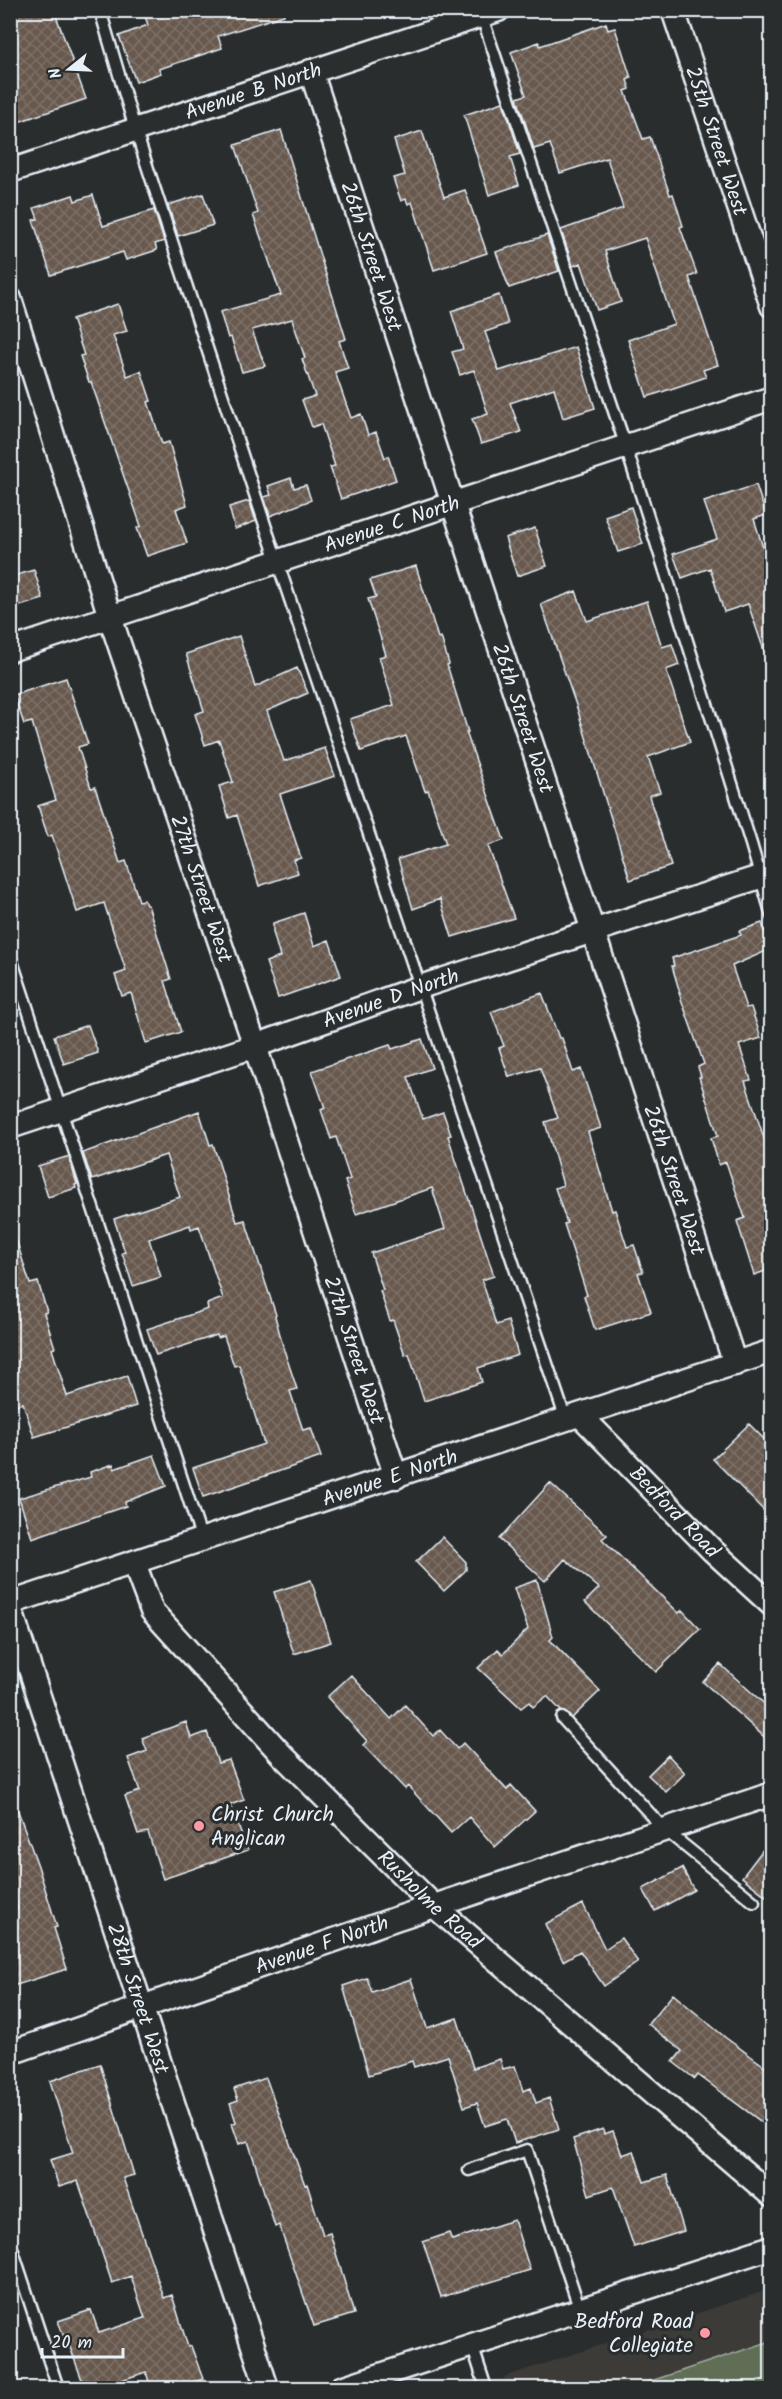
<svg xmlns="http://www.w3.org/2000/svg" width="782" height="2399" font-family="Kalam,sans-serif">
<defs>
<pattern id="building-cross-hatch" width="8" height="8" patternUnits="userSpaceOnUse" patternTransform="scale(1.5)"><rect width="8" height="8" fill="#67594e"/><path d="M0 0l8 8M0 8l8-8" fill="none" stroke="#7d7168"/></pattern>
</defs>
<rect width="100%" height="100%" fill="#2a2d2e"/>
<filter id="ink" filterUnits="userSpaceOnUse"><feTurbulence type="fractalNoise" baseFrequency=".0167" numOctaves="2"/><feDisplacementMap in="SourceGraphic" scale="12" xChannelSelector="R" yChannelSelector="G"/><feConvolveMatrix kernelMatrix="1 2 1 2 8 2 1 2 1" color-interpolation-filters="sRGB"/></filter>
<g filter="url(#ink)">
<path fill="#3c3a38" d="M771 2289V2388H508L504 2377Z"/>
<path fill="#606e56" stroke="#a4b0a7" stroke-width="1.5" d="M771 2341V2388H630Z"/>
<path fill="url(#building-cross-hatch)" stroke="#e8f1f8" stroke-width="1.5" d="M10 10H54L86 99 18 122 10 100Z
M143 10H283L284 15 218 36 222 48 159 69 161 73 136 82 119 36 148 25Z
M606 23 608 30 615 28 631 78 627 80 630 89 625 91 643 139 650 137 670 195 673 194 683 226 680 227 697 274 689 277 718 365 703 370 706 377 647 397 628 340 674 324 645 238 605 251 621 302 597 310 581 263 573 266 561 230 623 208 607 158 560 173 550 144 534 149 517 98 526 95 511 52 539 42 540 46Z
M503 102 520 154 510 157 519 185 489 195 464 115Z
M281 130 346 339 339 341 348 368 335 372 351 418 361 414 368 435 376 432 385 458 388 456 396 480 341 499 330 467 335 466 321 424 312 427 302 400 315 396 302 359 305 358 292 319 252 330 265 366 242 372 231 337 228 338 220 312 281 295 253 215 258 213 235 145Z
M422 131 444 197 465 190 487 253 434 270 412 202 408 204 406 199 401 201 393 178 405 175 394 140Z
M203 194 213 225 178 236 168 205Z
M73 195 75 201 93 195 103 226 154 210 164 241 155 244 157 250 126 260 123 252 51 275 33 220 38 219 34 208Z
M547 235 559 271 509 288 496 252Z
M499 295 508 324 485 332 499 371 576 347 595 408 563 418 554 388 510 403 521 432 481 444 472 419 488 414 474 370 460 375 452 352 463 349 451 311Z
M118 304 127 331 113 335 127 376 141 371 151 401 148 402 162 444 169 442 187 505 176 509 187 543 147 556 137 528 141 526 91 382H89L80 356 84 355 72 319Z
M291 478 294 488 306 485 311 500 270 516 264 497 271 495 268 486Z
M756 485 766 515 754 519 767 560 771 559V662H768L748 604 724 612 710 568 682 578 673 554 717 539 704 502Z
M249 501 256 521 235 529 229 507Z
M631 507 643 544 618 552 605 516Z
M535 528 547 566 517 576 505 538Z
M416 566 438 638 441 637 449 664 447 665 468 732H466L504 840 488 846 514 918 452 937 440 899 413 909 398 859 446 844 428 790 425 791 406 736 361 751 350 719 394 705 379 657 386 655 368 599 376 597 370 580Z
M34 570 43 599 10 609V577Z
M576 591 587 621 647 601 662 647 672 644 679 665 666 670 690 742 648 757 660 792 649 796 671 866 630 880 577 708 541 604Z
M239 636 255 687 297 668 308 693 267 711 284 761 325 748 335 776 280 794 301 858 294 860 298 873 259 886 237 815 229 818 219 786 233 782 219 740 205 745 195 714 204 711 186 654Z
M66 678 88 744 78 747 91 788 95 787 120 863 126 861 139 901 144 900 146 905H148L171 979 165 981 181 1032 146 1043 131 993 122 996 115 975 126 971 104 903 77 912 52 835 48 837 38 806 56 800 32 722 24 724 14 695Z
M304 913 314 946 329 940 341 976 278 998 266 962 280 957 273 932V923Z
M762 923 771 949 732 966 746 1008 751 1007 761 1038 739 1045 751 1080 745 1081 771 1159V1269L754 1275 737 1221 745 1218 726 1162 719 1165 711 1138 718 1136 699 1077H701L698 1067 704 1064 679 993H680L672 966H674L672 958 741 935 739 931Z
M542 993 559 1038H562L573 1072 581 1069 601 1128 588 1132 612 1211 615 1210 627 1247 634 1245 643 1272 638 1273 651 1312 595 1330 584 1296 587 1295 564 1224 567 1223 555 1188 563 1185 545 1122 558 1118 540 1068 509 1077 499 1048 504 1046 491 1012Z
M88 1025 98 1053 64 1064 54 1036Z
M422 1039 432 1068 408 1077 423 1119 443 1112 451 1135 448 1136 494 1276 482 1280 496 1325 508 1321 518 1355 478 1368 482 1382 424 1401 409 1354 405 1355 393 1320 390 1321 380 1291 383 1290 371 1253 445 1229 432 1188 356 1214 345 1181 350 1179 336 1137 331 1139 321 1110 325 1108 312 1071 390 1045 392 1049Z
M199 1111 210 1145 213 1144 237 1222 245 1220 276 1315 275 1316 284 1350 297 1389 290 1391 303 1430 311 1428 321 1457 203 1497 193 1468 264 1444 239 1365 234 1366 224 1336 218 1338 217 1335 156 1355 147 1329 208 1309 207 1304 223 1298 199 1226 191 1229 190 1225 149 1239 161 1277 133 1286 122 1253 125 1252 114 1219 180 1197 166 1155 92 1180 83 1153Z
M66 1157H69L77 1184 75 1185 76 1188 48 1197 38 1166Z
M15 1236 30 1284 38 1282 47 1312 44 1313 55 1348 52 1349 67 1396 127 1376 136 1406 34 1437 23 1403 16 1405 10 1388V1237Z
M749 1424 771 1446V1518L713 1459Z
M154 1455 166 1486 125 1502 126 1506 32 1538 19 1498 91 1477 90 1472 113 1464 114 1469Z
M550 1483 607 1535 602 1539 679 1613 682 1610 700 1629 656 1672 585 1602 599 1588 565 1559 545 1581 499 1539Z
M442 1537 466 1562V1570L444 1591 416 1562Z
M311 1580 331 1642 294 1654 274 1592Z
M537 1580 553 1637 550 1640 600 1691 572 1718 561 1711 547 1696 533 1707 529 1702 521 1708 478 1668 498 1649 503 1654 528 1629 514 1588Z
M720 1664 771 1710V1743L703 1682Z
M351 1675 391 1719 405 1705 433 1736 440 1730 457 1749 463 1743 507 1790 511 1785 535 1811 495 1847 469 1817 451 1833 408 1786 405 1789 363 1745 367 1741 327 1697Z
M186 1722 191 1738 207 1732 218 1763 229 1760 244 1800 230 1805 248 1850 163 1879 148 1832 138 1834 125 1796 140 1791 128 1758 147 1751 142 1738Z
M668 1755 685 1773 666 1792 648 1775Z
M10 1797H13L38 1866 57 1927 54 1928 67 1969 10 1987V1912L18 1909 10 1887Z
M771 1839V1900L742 1877Z
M682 1868 694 1890 655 1911 643 1889Z
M583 1904 605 1949 621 1938 638 1962 604 1986 580 1951 563 1961 545 1924Z
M367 1978 372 1992 411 1979 427 2028 457 2018 473 2068 500 2059 503 2069 515 2066 523 2091 531 2088 536 2103 549 2098 559 2129 515 2143 507 2119 485 2126 477 2103 464 2107 448 2056 414 2067 412 2061 369 2075 343 1986Z
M673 1994 726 2038 771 2071V2129L698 2075 695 2079 673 2062 682 2051 648 2024Z
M100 2064 134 2175 123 2178 164 2298 172 2295 188 2347 191 2346 203 2379 177 2388H151L146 2372 97 2388H85L67 2339 65 2340 58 2321 91 2310 99 2333 145 2318 131 2276 112 2283 78 2181 59 2187 50 2160 73 2153 50 2081Z
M266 2078 305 2185 307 2184 323 2235 330 2233 354 2314 314 2326 279 2225 275 2227 248 2141 239 2144 232 2124 236 2122 230 2103 238 2100 234 2089Z
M603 2129 604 2134 613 2131 622 2155 634 2151 644 2182 667 2175 684 2231 634 2247 613 2187 589 2195 573 2139Z
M514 2220 530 2270 441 2297 423 2242 449 2233 452 2240Z"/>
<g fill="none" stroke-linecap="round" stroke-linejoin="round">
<defs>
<path id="lane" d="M100 10 135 129 266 528 566 1420
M481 14 626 447 751 844 772 916
M10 955 202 1540
M562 1718 664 1829 754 1902
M469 2170 527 2150 580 2310
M10 2242 58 2388
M472 2345 486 2388"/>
<g id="street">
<path id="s1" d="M673 10 772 306"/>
<path id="s2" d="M311 71 735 1364"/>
<path id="s3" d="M10 171 498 10"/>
<path id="s4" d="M10 299 110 617 255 1046 396 1477"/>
<path id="s5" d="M10 650 772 398"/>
<path id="s6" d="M10 1127 255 1046 420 987 772 873"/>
<path id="s7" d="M581 1416 713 1551 772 1605"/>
<path id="s8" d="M134 1563 152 1611 282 1755 434 1906 772 2196"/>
<path id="s9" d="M10 1603 772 1351"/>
<path id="s10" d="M10 1608 267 2388"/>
<path id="s11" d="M10 2053 395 1919 772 1794"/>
<path d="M341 2388 772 2247"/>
</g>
</defs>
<use href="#lane" stroke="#e8f1f8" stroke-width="15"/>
<use href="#street" stroke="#e8f1f8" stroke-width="27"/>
<use href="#lane" stroke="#2a2d2e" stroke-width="10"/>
<use href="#street" stroke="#2a2d2e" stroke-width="22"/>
</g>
</g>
<g fill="#ff9aa2" stroke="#2a2d2e" stroke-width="2">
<circle cx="199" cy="1826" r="6"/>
<circle cx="705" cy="2333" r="6"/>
</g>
<g text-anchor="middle" stroke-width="6" stroke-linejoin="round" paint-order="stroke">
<g font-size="21" fill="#e8f1f8" stroke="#2a2d2e">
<text dy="7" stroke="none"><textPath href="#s3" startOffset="256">Avenue B North</textPath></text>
<text dy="7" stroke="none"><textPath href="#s1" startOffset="138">25th Street West</textPath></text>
<text dy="7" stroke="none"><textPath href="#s2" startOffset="195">26th Street West</textPath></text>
<text dy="7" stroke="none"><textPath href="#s5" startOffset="402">Avenue C North</textPath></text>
<text dy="7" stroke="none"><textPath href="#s2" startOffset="681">26th Street West</textPath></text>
<text dy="7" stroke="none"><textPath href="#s4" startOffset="620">27th Street West</textPath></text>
<text dy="7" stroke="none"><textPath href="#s6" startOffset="402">Avenue D North</textPath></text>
<text dy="7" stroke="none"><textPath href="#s2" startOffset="1167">26th Street West</textPath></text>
<text dy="7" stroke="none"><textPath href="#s4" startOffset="1106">27th Street West</textPath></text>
<text dy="7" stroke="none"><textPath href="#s9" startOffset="400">Avenue E North</textPath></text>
<text dy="7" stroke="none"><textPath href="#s7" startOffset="134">Bedford Road</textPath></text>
<text dy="7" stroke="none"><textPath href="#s8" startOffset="452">Rusholme Road</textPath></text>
<text dy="7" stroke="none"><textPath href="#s11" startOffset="330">Avenue F North</textPath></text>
<text dy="7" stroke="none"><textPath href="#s10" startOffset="411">28th Street West</textPath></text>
</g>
<g font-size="21" fill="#e8f1f8" stroke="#2a2d2e" text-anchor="start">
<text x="211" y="1821">Christ Church<tspan x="211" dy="24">Anglican</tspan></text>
<text x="693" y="2328" text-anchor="end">Bedford Road<tspan x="693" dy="24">Collegiate</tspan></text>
</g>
</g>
<rect width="782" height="2399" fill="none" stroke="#2a2d2e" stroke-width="36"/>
<rect x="18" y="18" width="746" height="2363" fill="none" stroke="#e8f1f8" stroke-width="2" filter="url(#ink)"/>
<g transform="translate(69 69) rotate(252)" stroke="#2a2d2e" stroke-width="4.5" paint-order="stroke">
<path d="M0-4.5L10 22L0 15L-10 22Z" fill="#e8f1f8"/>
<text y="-9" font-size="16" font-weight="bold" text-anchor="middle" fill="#e8f1f8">N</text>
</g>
<path d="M42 2348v9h81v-9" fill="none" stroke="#e8f1f8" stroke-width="3"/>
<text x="51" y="2348" font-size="18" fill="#e8f1f8" stroke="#2a2d2e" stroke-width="4.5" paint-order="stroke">20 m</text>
</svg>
